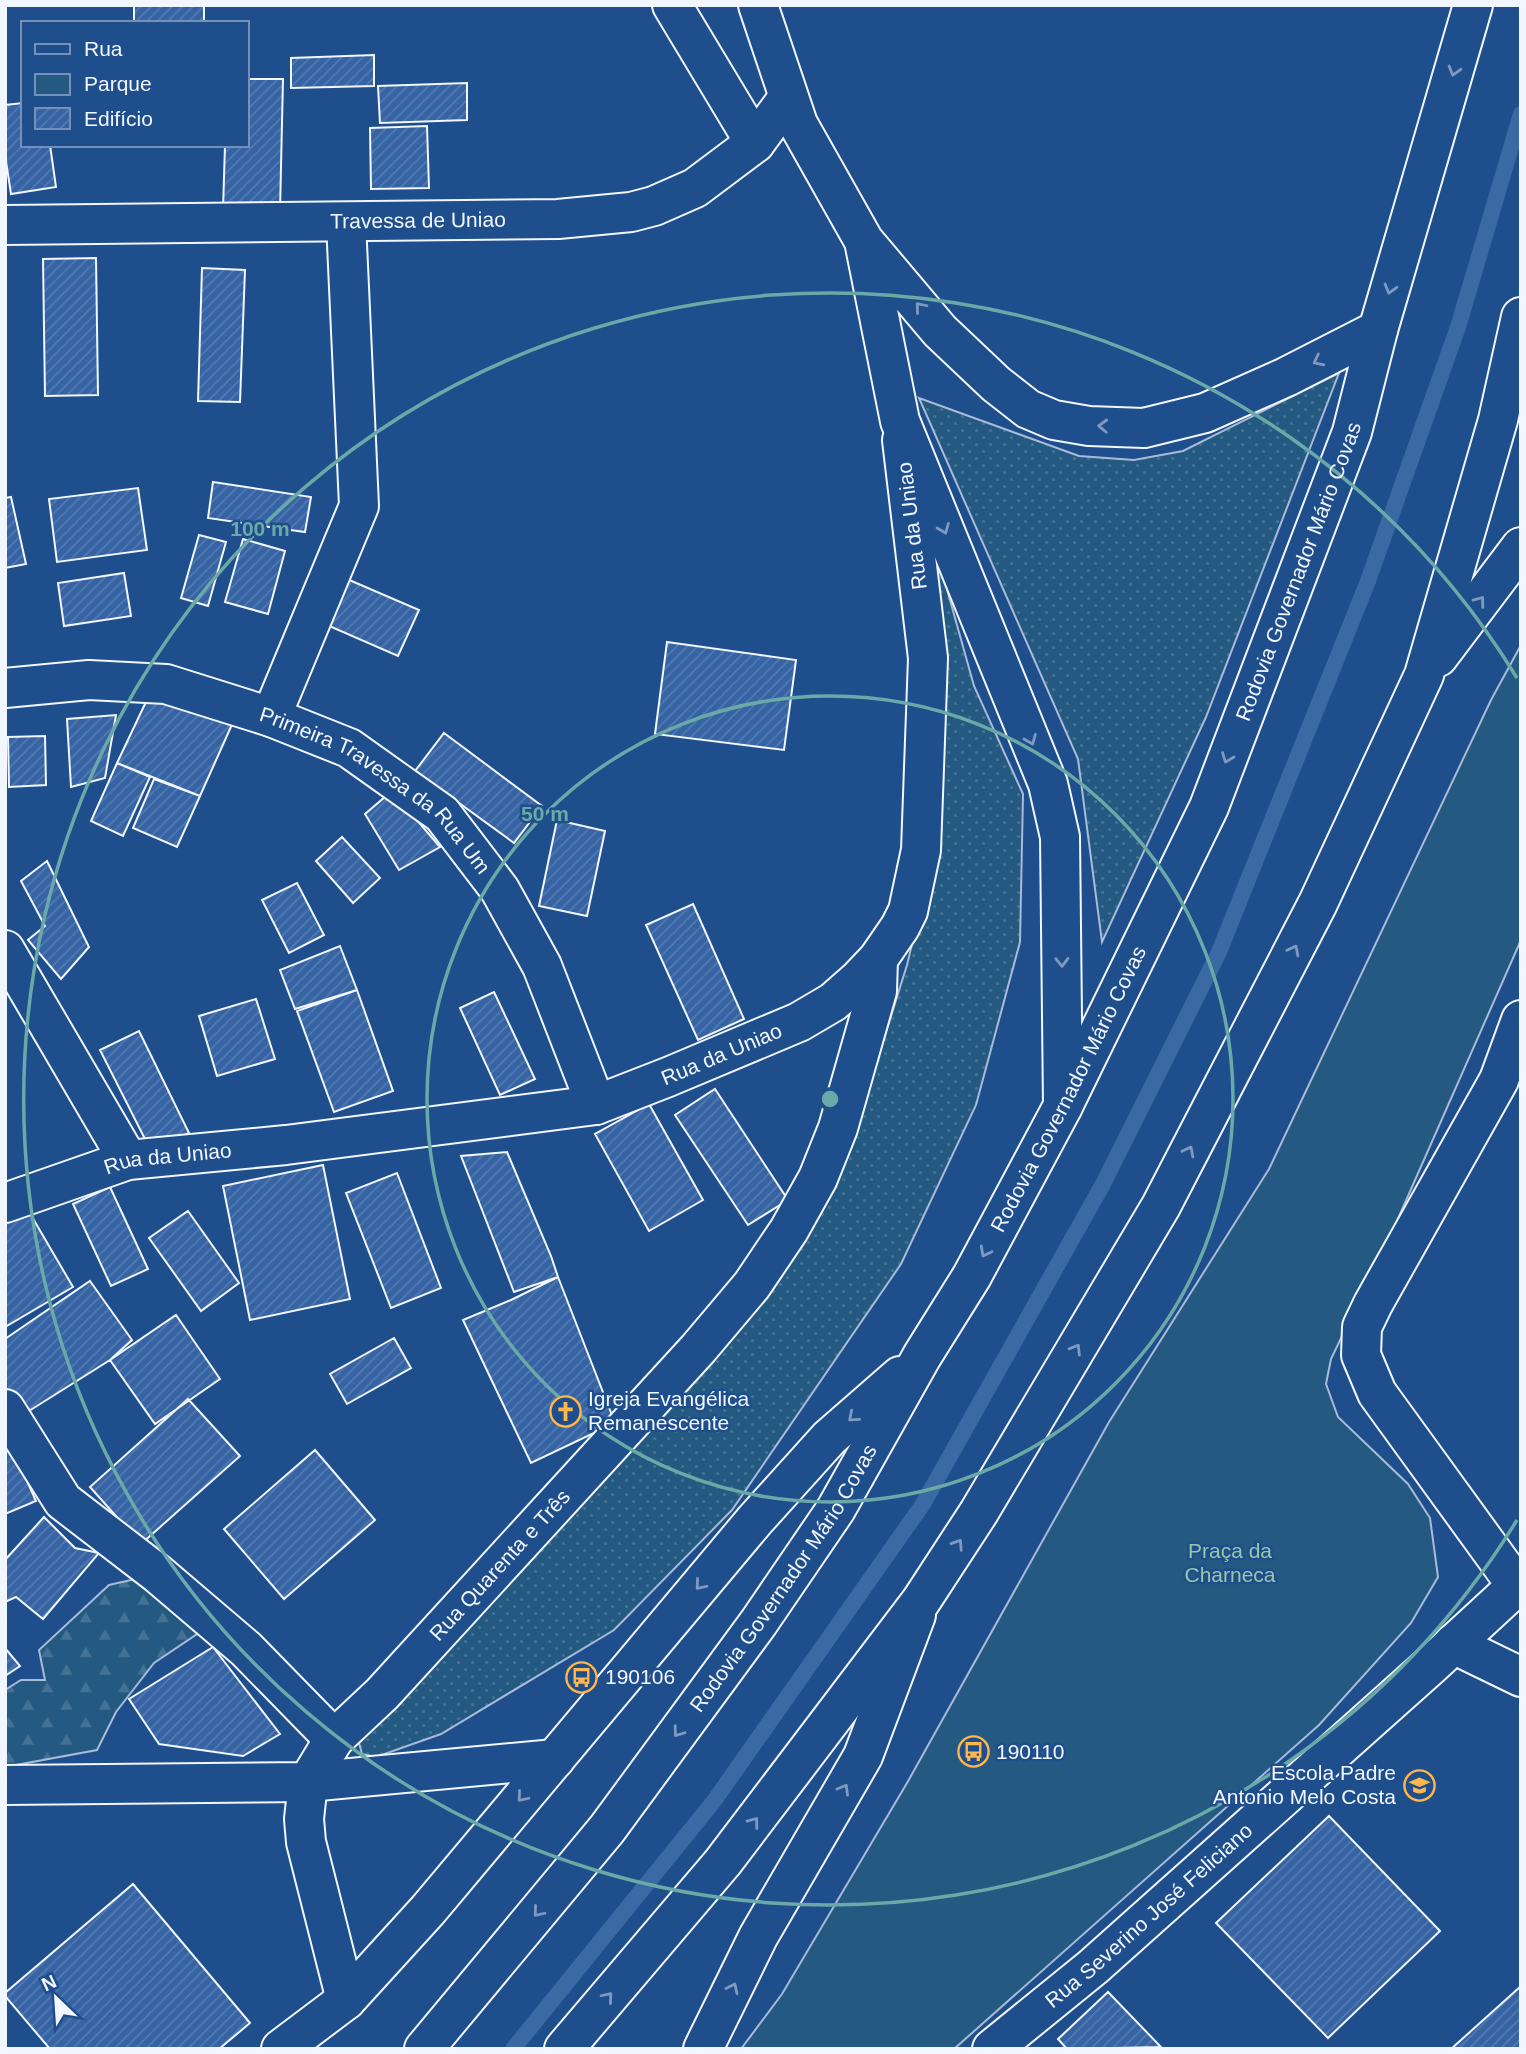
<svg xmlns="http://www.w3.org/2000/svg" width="1526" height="2054" font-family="Helvetica,sans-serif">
<defs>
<pattern id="grass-dots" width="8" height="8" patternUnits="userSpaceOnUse" patternTransform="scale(1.75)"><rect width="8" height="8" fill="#245a82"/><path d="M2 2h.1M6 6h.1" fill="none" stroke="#447295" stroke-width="1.8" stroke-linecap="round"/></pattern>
<pattern id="forest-firs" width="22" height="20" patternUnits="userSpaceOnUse" patternTransform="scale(1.75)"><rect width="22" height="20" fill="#245a82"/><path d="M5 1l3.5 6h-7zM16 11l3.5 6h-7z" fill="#447295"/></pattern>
<pattern id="building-hatch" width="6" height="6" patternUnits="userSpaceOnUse" patternTransform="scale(1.75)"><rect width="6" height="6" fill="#3563a3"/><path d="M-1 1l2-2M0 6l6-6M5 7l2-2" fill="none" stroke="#537ab1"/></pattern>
</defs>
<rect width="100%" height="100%" fill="#1f4e8c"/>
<path fill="url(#grass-dots)" stroke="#a8bbd7" stroke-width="2" d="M1339 373 1206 717 1102 942 1078 759 919 398 1079 456 1134 460 1183 451Z
M900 421 974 686 1023 794 1020 942 976 1105 901 1264 732 1510 614 1630 441 1734 376 1757 362 1754 359 1743 749 1312 855 1131 907 965 940 829Z"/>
<path fill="url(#forest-firs)" stroke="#a8bbd7" stroke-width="2" d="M144 1577 200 1632 154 1663 116 1712 97 1750 5 1767V1690L21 1680H45L39 1650 109 1585Z"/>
<path fill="#245a82" stroke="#a8bbd7" stroke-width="2" d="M1521 645V940L1393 1230 1331 1359 1326 1384 1338 1417 1408 1484 1430 1518 1438 1577 1411 1623 1319 1725 954 2049H741L782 1994 907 1783 1109 1422 1269 1169 1491 700Z"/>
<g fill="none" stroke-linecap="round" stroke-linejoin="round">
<path stroke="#3b69a3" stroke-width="16" d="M513 2049 714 1801 923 1504 1103 1184 1219 952 1368 581 1458 327 1521 114"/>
</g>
<path fill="url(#building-hatch)" stroke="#f2f6ff" stroke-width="2" d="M134 5H204V23H134Z
M374 55V86L291 88V58Z
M247 79H283L280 211 223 210 225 145H247Z
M467 83V120L380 123 378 86Z
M23 103V145H50L56 187 11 194 5 155V105Z
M427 126 429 188 371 189 370 128Z
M96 258 98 395 45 396 43 259Z
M202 268 245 270 240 402 198 401Z
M213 482 311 497 305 532 208 518Z
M138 488 147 550 57 562 49 499Z
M11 497 26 564 5 568V498Z
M199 535 226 542 208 606 181 598Z
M243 539 285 551 268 614 225 602Z
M124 573 131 616 64 626 58 583Z
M340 576 419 610 398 656 320 622Z
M667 642 796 660 784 750 655 734Z
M153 687 234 720 200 796 117 763Z
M116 715 105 778 71 787 67 719Z
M444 733 542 806 514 843 415 771Z
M45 736 46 785 9 787 8 737Z
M117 763 150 777 123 836 91 821Z
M154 779 200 796 177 847 133 828Z
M392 791 440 847 399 870 365 814Z
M557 820 605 831 587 916 539 906Z
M342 837 380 878 353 903 316 861Z
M47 861 89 947 61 979 28 940 45 926 21 881Z
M297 883 324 935 289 953 262 900Z
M693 904 744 1019 698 1040 646 925Z
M340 946 357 990 295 1009 280 970Z
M357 990 393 1091 334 1112 297 1011Z
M494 992 535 1079 500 1095 460 1008Z
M256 999 275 1059 217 1076 199 1016Z
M139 1031 189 1133 151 1151 100 1050Z
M715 1089 788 1200 748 1225 675 1115Z
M649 1104 703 1200 649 1231 595 1134Z
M507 1152 551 1256 558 1277 514 1292 461 1156Z
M323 1165 350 1299 250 1320 223 1186Z
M397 1173 441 1288 391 1308 346 1193Z
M110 1187 148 1269 111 1286 73 1204Z
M28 1210 73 1287 5 1327V1223Z
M188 1211 239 1283 201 1311 149 1238Z
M558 1277 615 1423 531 1463 463 1320 511 1300Z
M90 1281 132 1340 110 1360 21 1416 5 1393V1339Z
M176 1315 220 1379 155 1424 110 1360Z
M394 1338 411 1368 347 1404 330 1374Z
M188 1399 240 1456 141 1544 90 1487Z
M7 1436 36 1501 5 1514V1437Z
M315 1450 375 1520 284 1599 224 1529Z
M44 1517 75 1548 99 1553 43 1619 16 1597 5 1602V1560Z
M213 1647 280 1734 243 1756 159 1744 129 1699Z
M5 1648 20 1666 5 1676Z
M1329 1816 1440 1931 1328 2038 1216 1923Z
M133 1884 250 2023 219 2049H50L5 1996V1993Z
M1521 1986V2049H1451Z
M1108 1992 1161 2047 1067 2049 1058 2039Z"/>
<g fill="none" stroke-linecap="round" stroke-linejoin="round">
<defs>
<g id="minor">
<path d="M672 5 755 143"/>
<path id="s1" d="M5 225 558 219 631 212 654 206 695 188 755 143 788 98"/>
<path id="s2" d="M5 688 89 680 166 684 271 717 349 748 442 814 500 890 542 966 596 1105"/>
<path d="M271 717 359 506 346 222"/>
<path d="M5 950 128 1160"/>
<path d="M5 1409 63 1501 158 1574 246 1649 334 1739"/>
<path d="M1517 1586 1377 1393 1361 1355 1362 1327 1373 1304 1499 1080 1521 1020"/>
<path d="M1453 1644 1521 1677"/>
<path d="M5 1785 308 1782 555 1759"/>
<path id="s3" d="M346 2000 306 1842 304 1819 308 1782 334 1739 382 1694 698 1349 752 1285 789 1230 818 1178 838 1128 877 991 878 959"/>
<path id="s4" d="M992 2049 1093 1967 1430 1666 1521 1582"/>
</g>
<g id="tertiary">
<path id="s5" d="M5 1203 128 1160 286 1145 596 1105 668 1077 799 1022 833 1002 858 980 878 959 900 927 908 911 921 850 928 658 902 440"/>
</g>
<path id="secondary" d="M703 2049 758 1937 863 1756 916 1615"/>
<path id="primary" d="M758 5 798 124 864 241 940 331 996 384 1028 409 1054 420 1089 426 1144 428 1205 413 1286 377 1378 330
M864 241 900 421 1048 784 1060 837 1063 1106"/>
<g id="trunk">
<path d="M1438 657 1521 547"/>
<path d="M281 2049 346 2000 428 1910 755 1520 829 1438 900 1376"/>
<path id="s6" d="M424 2049 607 1829 759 1622 836 1509 922 1356 972 1276 1063 1106 1209 807 1352 432 1378 330 1473 5"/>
<path d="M564 2049 723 1862 921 1601 979 1512 1161 1206 1318 903 1424 675 1498 420 1521 317"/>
</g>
</defs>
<use href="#minor" stroke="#f2f6ff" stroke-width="42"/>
<use href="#tertiary" stroke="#f2f6ff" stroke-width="42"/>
<use href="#secondary" stroke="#f2f6ff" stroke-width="42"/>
<use href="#primary" stroke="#f2f6ff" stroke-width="42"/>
<use href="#trunk" stroke="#f2f6ff" stroke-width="42"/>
<use href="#minor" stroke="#1f4e8c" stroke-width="38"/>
<use href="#tertiary" stroke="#1f4e8c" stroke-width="38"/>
<use href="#secondary" stroke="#1f4e8c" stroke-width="38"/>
<use href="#primary" stroke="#1f4e8c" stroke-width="38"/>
<use href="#trunk" stroke="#1f4e8c" stroke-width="38"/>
</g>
<defs><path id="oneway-chevron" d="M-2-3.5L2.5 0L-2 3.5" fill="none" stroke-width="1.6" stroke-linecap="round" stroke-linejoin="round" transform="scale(1.75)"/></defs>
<g stroke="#7e9ac0">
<use href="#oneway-chevron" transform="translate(1454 71) rotate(106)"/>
<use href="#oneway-chevron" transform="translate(1390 289) rotate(106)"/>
<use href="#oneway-chevron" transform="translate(920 307) rotate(-130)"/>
<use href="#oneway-chevron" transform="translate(1318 361) rotate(153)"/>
<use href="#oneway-chevron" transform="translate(1103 426) rotate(-178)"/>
<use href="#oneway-chevron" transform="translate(944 529) rotate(68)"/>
<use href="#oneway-chevron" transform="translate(1480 601) rotate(-53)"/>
<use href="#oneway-chevron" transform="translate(1031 740) rotate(68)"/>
<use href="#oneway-chevron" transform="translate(1227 758) rotate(111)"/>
<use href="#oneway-chevron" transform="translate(1294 950) rotate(-63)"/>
<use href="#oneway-chevron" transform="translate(1062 962) rotate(89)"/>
<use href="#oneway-chevron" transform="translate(1189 1151) rotate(-63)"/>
<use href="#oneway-chevron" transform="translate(985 1252) rotate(118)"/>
<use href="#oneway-chevron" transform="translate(1076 1349) rotate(-59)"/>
<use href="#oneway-chevron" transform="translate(853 1417) rotate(139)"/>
<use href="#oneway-chevron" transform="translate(958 1544) rotate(-57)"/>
<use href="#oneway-chevron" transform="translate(700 1585) rotate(130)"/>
<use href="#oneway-chevron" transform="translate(678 1732) rotate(126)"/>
<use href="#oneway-chevron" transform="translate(844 1789) rotate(-60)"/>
<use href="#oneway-chevron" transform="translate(522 1797) rotate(130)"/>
<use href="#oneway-chevron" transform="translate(754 1822) rotate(-53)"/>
<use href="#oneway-chevron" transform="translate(538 1912) rotate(130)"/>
<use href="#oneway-chevron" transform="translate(733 1988) rotate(-64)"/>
<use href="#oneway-chevron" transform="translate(608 1997) rotate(-50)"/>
</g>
<g fill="none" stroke="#6aa9a8" stroke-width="3.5">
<circle cx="830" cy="1099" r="403"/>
<path d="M1517 1520A806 806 0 1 1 1517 678"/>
</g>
<defs>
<symbol id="church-ring" viewBox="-11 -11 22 22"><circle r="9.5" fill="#1f4e8c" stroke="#ffb74d" stroke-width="1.5"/><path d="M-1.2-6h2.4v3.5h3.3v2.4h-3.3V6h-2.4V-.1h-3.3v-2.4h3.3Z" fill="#ffb74d"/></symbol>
<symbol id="bus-ring" viewBox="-11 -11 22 22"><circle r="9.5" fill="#1f4e8c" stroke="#ffb74d" stroke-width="1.5"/><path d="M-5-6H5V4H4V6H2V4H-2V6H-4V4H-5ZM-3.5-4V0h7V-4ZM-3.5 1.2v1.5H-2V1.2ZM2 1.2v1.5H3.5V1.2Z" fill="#ffb74d"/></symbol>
<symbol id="school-ring" viewBox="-11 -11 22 22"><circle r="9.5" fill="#1f4e8c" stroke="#ffb74d" stroke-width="1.5"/><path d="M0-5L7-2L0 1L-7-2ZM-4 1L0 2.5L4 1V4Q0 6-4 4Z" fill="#ffb74d"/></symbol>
</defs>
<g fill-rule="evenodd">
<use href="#church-ring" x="548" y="1394" width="35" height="35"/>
<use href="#bus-ring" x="564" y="1660" width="35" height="35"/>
<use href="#bus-ring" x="956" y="1734" width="35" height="35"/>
<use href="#school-ring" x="1402" y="1768" width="35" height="35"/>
</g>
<g text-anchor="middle" stroke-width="5" stroke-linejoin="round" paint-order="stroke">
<g font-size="21" fill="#f2f6ff" stroke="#1f4e8c">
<text dy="7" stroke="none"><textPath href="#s1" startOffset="413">Travessa de Uniao</textPath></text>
<text transform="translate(912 526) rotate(-97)" y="7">Rua da Uniao</text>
<text dy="7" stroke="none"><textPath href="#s6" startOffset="1727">Rodovia Governador Mário Covas</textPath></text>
<text dy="7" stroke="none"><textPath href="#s2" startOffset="401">Primeira Travessa da Rua Um</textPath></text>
<text dy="7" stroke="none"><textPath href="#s5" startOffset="737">Rua da Uniao</textPath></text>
<text dy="7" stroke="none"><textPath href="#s6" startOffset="1160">Rodovia Governador Mário Covas</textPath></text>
<text dy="7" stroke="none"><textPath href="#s5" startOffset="170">Rua da Uniao</textPath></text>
<text dy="7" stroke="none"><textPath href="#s3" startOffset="514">Rua Quarenta e Três</textPath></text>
<text dy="7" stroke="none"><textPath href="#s6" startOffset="593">Rodovia Governador Mário Covas</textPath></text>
<text dy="7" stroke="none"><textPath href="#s4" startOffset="206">Rua Severino José Feliciano</textPath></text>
</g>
<g font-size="21" fill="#f2f6ff" stroke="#1f4e8c" text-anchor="start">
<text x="588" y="1406">Igreja Evangélica<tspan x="588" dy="24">Remanescente</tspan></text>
<text x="605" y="1684">190106</text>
<text x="996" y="1759">190110</text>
<text x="1396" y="1780" text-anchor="end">Escola Padre<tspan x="1396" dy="24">Antonio Melo Costa</tspan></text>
</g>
<g font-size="21" fill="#97c8a6" stroke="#1f4e8c">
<text x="1230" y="1558">Praça da<tspan x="1230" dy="24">Charneca</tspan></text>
</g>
</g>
<circle cx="830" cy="1099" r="10" fill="#6aa9a8" stroke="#1f4e8c" stroke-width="3.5"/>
<g font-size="21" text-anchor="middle" font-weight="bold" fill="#6aa9a8" stroke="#1f4e8c" stroke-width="5" stroke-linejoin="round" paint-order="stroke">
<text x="260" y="536">100 m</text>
<text x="545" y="821">50 m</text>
</g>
<rect width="1526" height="2054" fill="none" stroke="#f2f6ff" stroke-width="14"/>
<rect x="21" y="21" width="228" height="126" fill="#1f4e8c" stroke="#7391ba" stroke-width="2"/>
<rect x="35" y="44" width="35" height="10" fill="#1f4e8c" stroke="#7391ba" stroke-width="2"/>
<text x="84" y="56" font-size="21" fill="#f2f6ff">Rua</text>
<rect x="35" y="74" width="35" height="21" fill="#245a82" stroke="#7391ba" stroke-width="2"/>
<text x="84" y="91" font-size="21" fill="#f2f6ff">Parque</text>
<rect x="35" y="108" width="35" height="21" fill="url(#building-hatch)" stroke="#7391ba" stroke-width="2"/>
<text x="84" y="126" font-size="21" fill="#f2f6ff">Edifício</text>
<g transform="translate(56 1998) rotate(335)" stroke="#1f4e8c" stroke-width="5" paint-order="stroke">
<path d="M0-5L12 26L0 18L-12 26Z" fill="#f2f6ff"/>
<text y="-10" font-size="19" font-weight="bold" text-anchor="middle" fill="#f2f6ff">N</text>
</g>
</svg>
